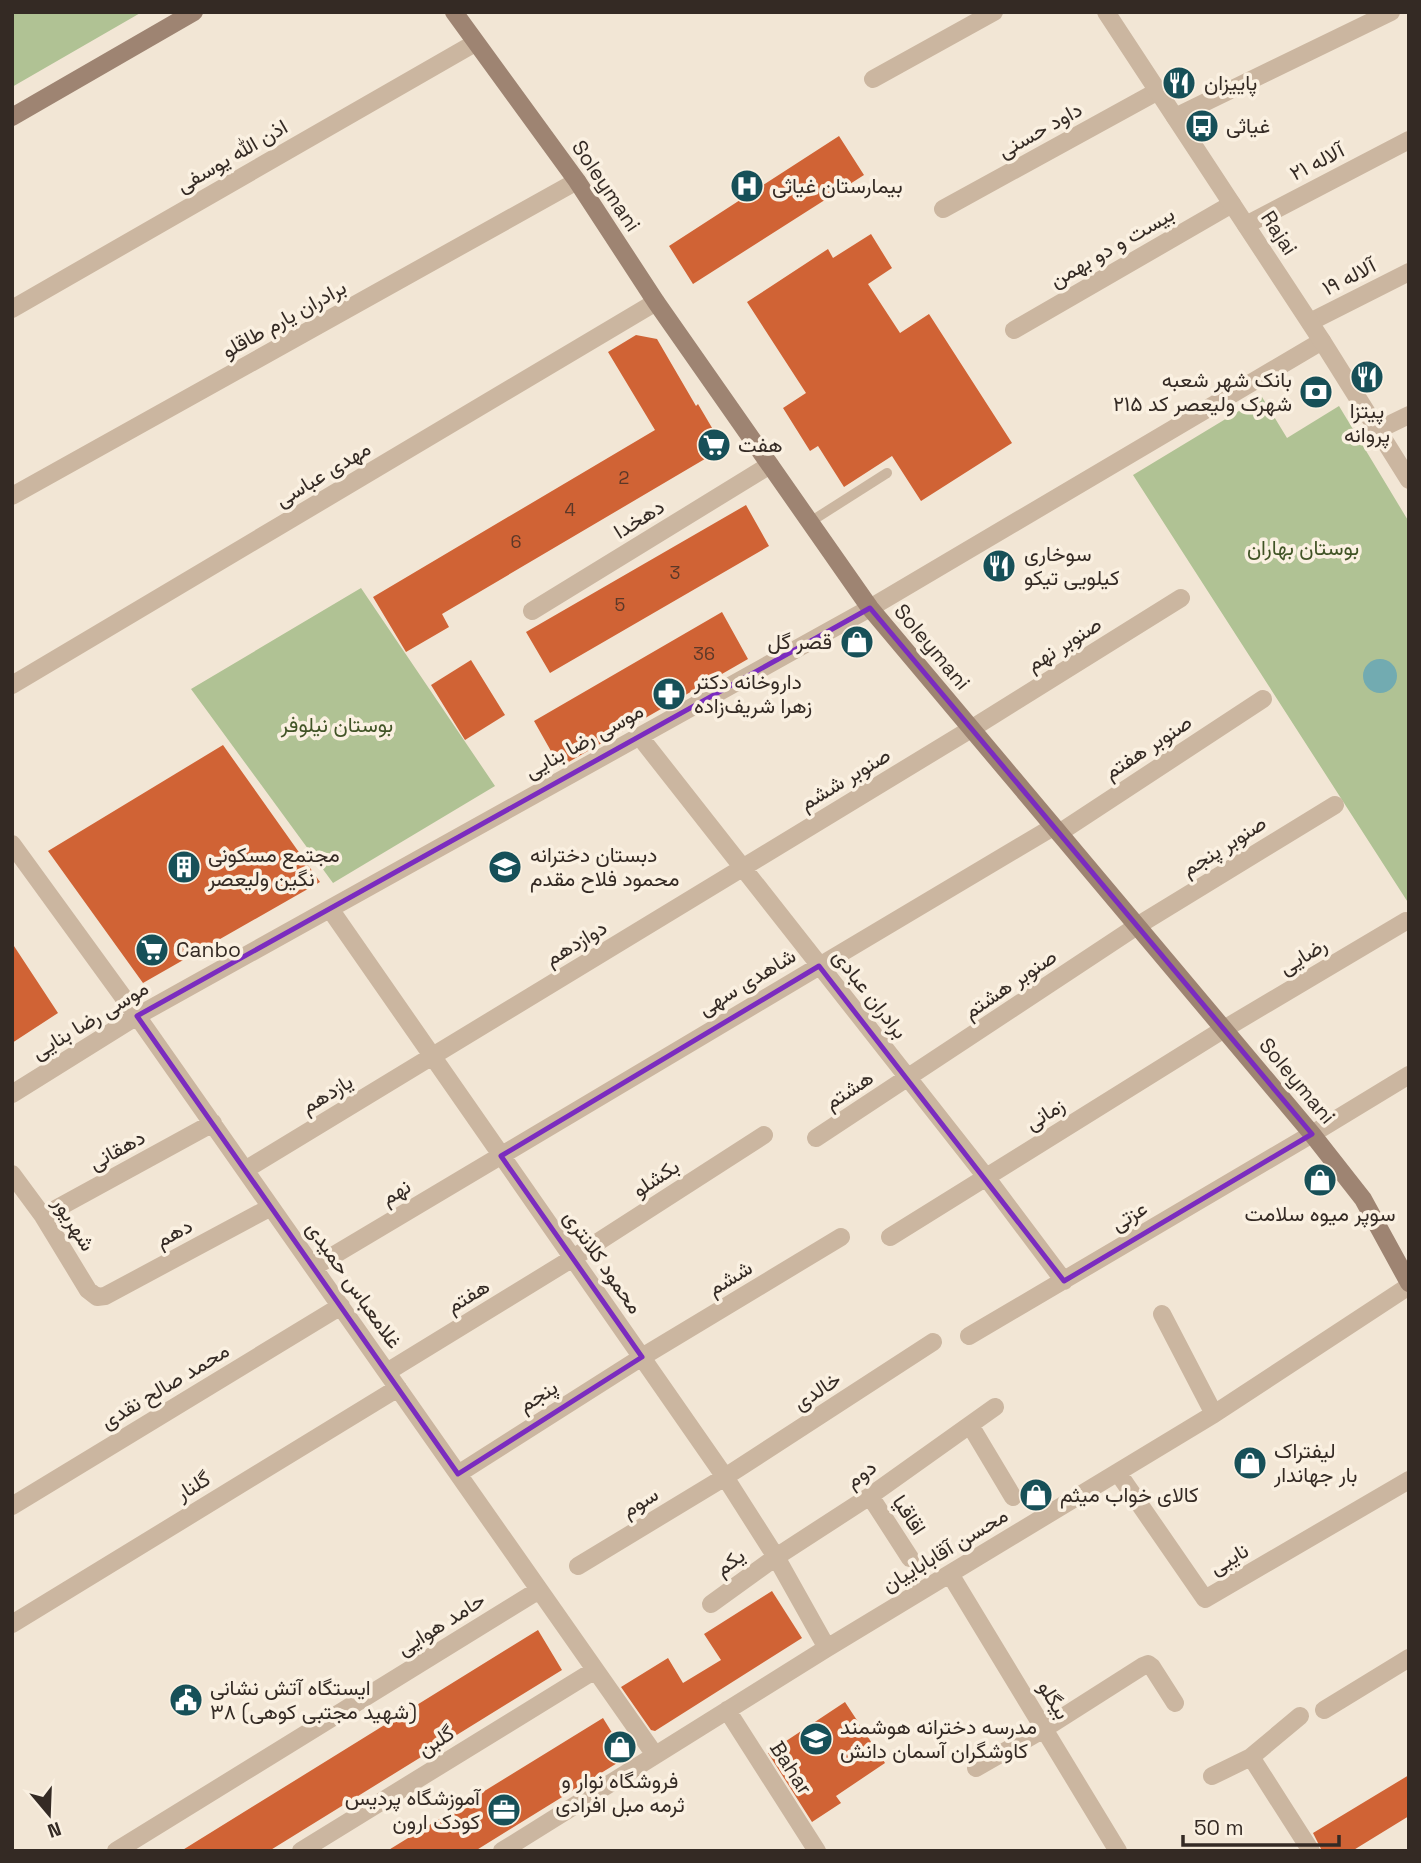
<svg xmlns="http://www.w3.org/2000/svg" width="1421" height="1863" font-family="'Space Grotesk',Vazirmatn,sans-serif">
<rect width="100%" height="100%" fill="#f2e6d5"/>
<path fill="#b0c294" d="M12 12H142L12 87Z
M1262 397 1287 438 1339 406 1409 522V904L1133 475Z
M361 588 495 786 333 883 191 689Z"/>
<path fill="#72abb1" d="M1363 676a17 17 0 1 1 34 0a17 17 0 1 1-34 0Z"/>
<path fill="#d06335" d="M839 136 864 175 693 284 669 246Z
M871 234 892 268 868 284 900 333 929 314 1012 443 921 501 892 456 844 487 818 446 810 451 783 408 806 393 747 302 828 249 833 258Z
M636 335 657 339 696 406 698 404 718 438 715 453 442 614 449 627 406 652 373 597 655 430 608 352Z
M746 505 769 546 550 673 526 632Z
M722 612 748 659 560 767 534 721Z
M471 660 505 715 465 740 431 685Z
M223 745 320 882 143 983 48 851Z
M12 943 58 1013 12 1043Z
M772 1591 802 1638 655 1731 651 1730 621 1687 668 1658 683 1683 721 1660 704 1634Z
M538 1630 562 1670 269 1851H181Z
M845 1702 885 1763 836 1796 841 1803 812 1822 768 1753Z
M603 1718 627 1757 546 1807 475 1851H387Z
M1409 1775V1816L1352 1851H1322L1313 1833Z"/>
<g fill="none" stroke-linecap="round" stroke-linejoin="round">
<path stroke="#cbb6a0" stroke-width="10" d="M810 522 887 473"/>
<path stroke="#cbb6a0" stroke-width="18" d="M873 79 994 12
M1175 117 1391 12
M943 209 1158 91
M1246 225 1409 140
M12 309 475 43
M1310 322 1409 272
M1014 330 1232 204
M1378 430 1409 415
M12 496 577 181
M532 611 770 465
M12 685 656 302
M640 737 986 1177 1064 1281
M1059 833 1263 699
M12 844 137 1016 655 1755
M330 909 725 1477 776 1557 827 1648
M12 1094 137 1016 870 608 1322 341
M816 1138 1137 926 1335 805
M245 1170 971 729 1181 598
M12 1174 43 1216 88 1290 97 1297 105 1296 271 1207
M43 1216 213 1123
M890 1237 1224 1029 1406 921
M314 1267 1053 827
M1162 1314 1214 1414
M969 1336 1312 1134 1409 1075
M387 1372 573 1258 764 1135
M970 1425 1013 1497
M1118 1473 1205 1599 1409 1480
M458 1474 642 1357 841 1237
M870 1496 910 1558
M12 1506 341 1306
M578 1566 725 1477 933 1342
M950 1574 1118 1851
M711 1604 776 1557 870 1496 995 1407
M12 1624 398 1388
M727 1710 817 1851
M1324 1710 1409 1658
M1251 1757 1311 1851
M976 1768 1044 1729 1143 1666 1148 1664 1152 1667 1175 1703
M1212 1776 1251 1757 1300 1716
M116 1851 539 1590
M301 1851 595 1670
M502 1851 827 1648 1214 1414 1409 1286"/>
<path stroke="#cbb6a0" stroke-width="18" d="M1106 12 1322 341 1409 480"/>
<path stroke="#9e8472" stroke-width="18" d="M454 12 577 181 656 302 870 608 1312 1134 1363 1199 1409 1283
M12 117 194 12"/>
</g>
<path fill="none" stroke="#7b2cbf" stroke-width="5" stroke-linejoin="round" d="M870 608 1312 1134 1064 1281 819 966 501 1156 642 1357 458 1474 137 1016Z"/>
<defs>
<symbol id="restaurant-disc" viewBox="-11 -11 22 22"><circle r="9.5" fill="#175058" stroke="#faf0e1"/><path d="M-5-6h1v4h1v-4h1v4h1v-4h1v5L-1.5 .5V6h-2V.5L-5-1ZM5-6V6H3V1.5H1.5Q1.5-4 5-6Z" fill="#fff"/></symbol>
<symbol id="bus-disc" viewBox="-11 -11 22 22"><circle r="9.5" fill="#175058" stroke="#faf0e1"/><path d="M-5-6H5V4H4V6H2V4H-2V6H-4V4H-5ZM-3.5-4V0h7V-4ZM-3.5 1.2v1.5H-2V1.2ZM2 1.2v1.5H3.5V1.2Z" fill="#fff"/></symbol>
<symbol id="hospital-disc" viewBox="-11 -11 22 22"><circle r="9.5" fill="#175058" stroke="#faf0e1"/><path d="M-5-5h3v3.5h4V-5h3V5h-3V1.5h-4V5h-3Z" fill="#fff"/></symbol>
<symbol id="bank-disc" viewBox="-11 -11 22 22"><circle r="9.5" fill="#175058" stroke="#faf0e1"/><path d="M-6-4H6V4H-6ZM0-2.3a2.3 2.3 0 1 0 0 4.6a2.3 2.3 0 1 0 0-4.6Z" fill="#fff"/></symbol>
<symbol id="supermarket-disc" viewBox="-11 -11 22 22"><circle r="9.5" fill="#175058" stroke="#faf0e1"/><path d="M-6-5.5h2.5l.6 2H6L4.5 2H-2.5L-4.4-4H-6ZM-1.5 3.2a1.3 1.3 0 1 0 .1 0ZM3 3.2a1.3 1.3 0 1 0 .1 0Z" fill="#fff"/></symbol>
<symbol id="shop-disc" viewBox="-11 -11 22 22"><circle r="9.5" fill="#175058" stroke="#faf0e1"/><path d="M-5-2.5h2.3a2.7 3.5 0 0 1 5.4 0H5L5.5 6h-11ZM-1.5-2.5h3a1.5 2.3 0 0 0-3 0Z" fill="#fff"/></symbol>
<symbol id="pharmacy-disc" viewBox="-11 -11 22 22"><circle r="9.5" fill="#175058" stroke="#faf0e1"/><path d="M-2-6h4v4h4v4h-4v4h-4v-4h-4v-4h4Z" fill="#fff"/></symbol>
<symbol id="building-disc" viewBox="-11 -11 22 22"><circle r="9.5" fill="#175058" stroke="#faf0e1"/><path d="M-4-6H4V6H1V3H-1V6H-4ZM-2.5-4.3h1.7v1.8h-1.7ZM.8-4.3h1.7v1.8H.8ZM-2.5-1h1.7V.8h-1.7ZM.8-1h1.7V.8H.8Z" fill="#fff"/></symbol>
<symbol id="school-disc" viewBox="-11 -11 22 22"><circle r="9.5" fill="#175058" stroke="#faf0e1"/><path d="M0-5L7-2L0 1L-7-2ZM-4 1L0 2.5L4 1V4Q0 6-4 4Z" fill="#fff"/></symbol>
<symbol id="civic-disc" viewBox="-11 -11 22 22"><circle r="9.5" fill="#175058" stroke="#faf0e1"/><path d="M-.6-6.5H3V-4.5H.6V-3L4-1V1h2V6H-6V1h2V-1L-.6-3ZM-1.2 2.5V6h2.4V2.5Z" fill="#fff"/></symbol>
<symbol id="office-disc" viewBox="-11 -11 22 22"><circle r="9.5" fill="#175058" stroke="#faf0e1"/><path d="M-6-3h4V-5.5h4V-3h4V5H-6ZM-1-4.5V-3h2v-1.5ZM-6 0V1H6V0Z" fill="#fff"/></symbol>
</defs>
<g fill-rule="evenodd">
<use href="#restaurant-disc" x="1160" y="64" width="38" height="38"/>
<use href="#bus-disc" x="1183" y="107" width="38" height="38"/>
<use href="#hospital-disc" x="728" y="167" width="38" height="38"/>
<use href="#restaurant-disc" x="1348" y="358" width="38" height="38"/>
<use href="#bank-disc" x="1297" y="373" width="38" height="38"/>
<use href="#supermarket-disc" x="695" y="426" width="38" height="38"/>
<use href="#restaurant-disc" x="980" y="547" width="38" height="38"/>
<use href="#shop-disc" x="838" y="623" width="38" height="38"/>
<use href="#pharmacy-disc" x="650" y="675" width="38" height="38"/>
<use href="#building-disc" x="165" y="848" width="38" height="38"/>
<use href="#school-disc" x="486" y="848" width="38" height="38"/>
<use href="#supermarket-disc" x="133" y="931" width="38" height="38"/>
<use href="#shop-disc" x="1301" y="1161" width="38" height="38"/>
<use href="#shop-disc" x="1231" y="1444" width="38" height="38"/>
<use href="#shop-disc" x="1017" y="1476" width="38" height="38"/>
<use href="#civic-disc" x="167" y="1681" width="38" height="38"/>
<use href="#school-disc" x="797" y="1720" width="38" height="38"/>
<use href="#shop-disc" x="601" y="1728" width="38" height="38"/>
<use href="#office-disc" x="485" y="1791" width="38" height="38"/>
</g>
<g text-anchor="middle" stroke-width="7" stroke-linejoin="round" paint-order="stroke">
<g font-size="18" fill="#5b3828">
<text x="624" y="484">2</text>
<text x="570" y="516">4</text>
<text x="516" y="548">6</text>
<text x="675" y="579">3</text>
<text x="620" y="611">5</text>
<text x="704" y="660">36</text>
</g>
<g font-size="21" fill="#342a24" stroke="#faf0e1" text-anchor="start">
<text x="1204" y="90">پاییزان</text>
<text x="1226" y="133">غیاثی</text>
<text x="772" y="193">بیمارستان غیاثی</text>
<text x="1292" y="387" text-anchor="end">بانک شهر شعبه<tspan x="1292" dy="24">شهرک ولیعصر کد ۲۱۵</tspan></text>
<text x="1367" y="418" text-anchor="middle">پیتزا<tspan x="1367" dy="24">پروانه</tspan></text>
<text x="738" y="452">هفت</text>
<text x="1024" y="561">سوخاری<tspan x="1024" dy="24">کیلویی تیکو</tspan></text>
<text x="832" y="649" text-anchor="end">قصر گل</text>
<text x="694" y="689">داروخانه دکتر<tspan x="694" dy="24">زهرا شریف‌زاده</tspan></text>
<text x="208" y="862">مجتمع مسکونی<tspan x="208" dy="24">نگین ولیعصر</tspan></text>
<text x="530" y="862">دبستان دخترانه<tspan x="530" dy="24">محمود فلاح مقدم</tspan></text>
<text x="176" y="957">Canbo</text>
<text x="1320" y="1221" text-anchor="middle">سوپر میوه سلامت</text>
<text x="1274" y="1458">لیفتراک<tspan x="1274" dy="24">بار جهاندار</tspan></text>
<text x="1060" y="1502">کالای خواب میثم</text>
<text x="210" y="1695">ایستگاه آتش نشانی<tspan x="210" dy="24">۳۸ (شهید مجتبی کوهی)</tspan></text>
<text x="840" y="1734">مدرسه دخترانه هوشمند<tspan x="840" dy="24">کاوشگران آسمان دانش</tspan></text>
<text x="620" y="1788" text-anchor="middle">فروشگاه نوار و<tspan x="620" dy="24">ثرمه مبل افرادی</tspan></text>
<text x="480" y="1805" text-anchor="end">آموزشگاه پردیس<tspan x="480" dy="24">کودک ارون</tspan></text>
</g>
<g font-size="21" fill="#342a24" stroke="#faf0e1">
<text transform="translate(1040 130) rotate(-29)" y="7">داود حسنی</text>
<text transform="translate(232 156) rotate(-30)" y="7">اذن الله یوسفی</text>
<text transform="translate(1317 162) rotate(-27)" y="7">آلاله ۲۱</text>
<text transform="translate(606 186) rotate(56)" y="7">Soleymani</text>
<text transform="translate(1279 233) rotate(57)" y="7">Rajai</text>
<text transform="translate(1112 247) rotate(-30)" y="7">بیست و دو بهمن</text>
<text transform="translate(1349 277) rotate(-27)" y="7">آلاله ۱۹</text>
<text transform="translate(284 319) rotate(-29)" y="7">برادران یارم طاقلو</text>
<text transform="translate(323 474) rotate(-31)" y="7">مهدی عباسی</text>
<text transform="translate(639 519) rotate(-32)" y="7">دهخدا</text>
<text transform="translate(1064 644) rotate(-32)" y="7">صنوبر نهم</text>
<text transform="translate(932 647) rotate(50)" y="7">Soleymani</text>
<text transform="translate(584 741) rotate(-29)" y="7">موسی رضا بنایی</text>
<text transform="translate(1148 747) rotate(-33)" y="7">صنوبر هفتم</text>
<text transform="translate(845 779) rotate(-31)" y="7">صنوبر ششم</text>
<text transform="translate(1224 846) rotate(-32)" y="7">صنوبر پنجم</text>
<text transform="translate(576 943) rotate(-31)" y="7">دوازدهم</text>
<text transform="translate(1303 956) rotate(-31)" y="7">رضایی</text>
<text transform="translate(747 982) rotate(-31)" y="7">شاهدی سهی</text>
<text transform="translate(1010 984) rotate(-34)" y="7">صنوبر هشتم</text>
<text transform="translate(870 994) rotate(52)" y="7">برادران عبادی</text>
<text transform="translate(90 1020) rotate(-31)" y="7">موسی رضا بنایی</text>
<text transform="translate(1297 1081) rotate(50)" y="7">Soleymani</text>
<text transform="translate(849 1090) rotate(-33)" y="7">هشتم</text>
<text transform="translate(327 1094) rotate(-31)" y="7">یازدهم</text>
<text transform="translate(1045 1114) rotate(-32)" y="7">زمانی</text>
<text transform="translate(117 1150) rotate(-29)" y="7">دهقانی</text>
<text transform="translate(656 1178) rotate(-33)" y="7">بکشلو</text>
<text transform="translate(396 1192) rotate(-31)" y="7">نهم</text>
<text transform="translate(1129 1216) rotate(-31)" y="7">عزتی</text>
<text transform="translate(74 1224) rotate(58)" y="7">شهریور</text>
<text transform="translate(174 1233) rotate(-28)" y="7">دهم</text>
<text transform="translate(603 1262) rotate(55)" y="7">محمود کلانتری</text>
<text transform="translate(730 1278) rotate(-31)" y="7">ششم</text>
<text transform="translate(354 1285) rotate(55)" y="7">غلامعباس حمیدی</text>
<text transform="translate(468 1296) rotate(-31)" y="7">هفتم</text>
<text transform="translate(165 1386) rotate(-31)" y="7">محمد صالح نقدی</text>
<text transform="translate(817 1391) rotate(-33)" y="7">خالدی</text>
<text transform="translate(538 1396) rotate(-32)" y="7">پنجم</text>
<text transform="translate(861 1474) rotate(-35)" y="7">دوم</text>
<text transform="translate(193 1486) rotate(-31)" y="7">گلنار</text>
<text transform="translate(640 1502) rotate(-31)" y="7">سوم</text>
<text transform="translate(909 1515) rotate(57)" y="7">اقاقیا</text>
<text transform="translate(945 1550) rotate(-31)" y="7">محسن آقاباباییان</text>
<text transform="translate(1229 1559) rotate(-30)" y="7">نایبی</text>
<text transform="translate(730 1562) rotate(-36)" y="7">یکم</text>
<text transform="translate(441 1624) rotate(-32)" y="7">حامد هوایی</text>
<text transform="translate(1054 1700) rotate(59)" y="7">بیگلو</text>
<text transform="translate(436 1741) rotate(-32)" y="7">گلبن</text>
<text transform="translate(791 1768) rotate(57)" y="7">Bahar</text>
</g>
<g font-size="21" fill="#415426" stroke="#faf0e1">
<text x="1303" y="555">بوستان بهاران</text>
<text x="337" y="732">بوستان نیلوفر</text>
</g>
</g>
<rect width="1421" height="1863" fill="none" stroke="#342a24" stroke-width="28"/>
<g transform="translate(49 1814) rotate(161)" stroke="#faf0e1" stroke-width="5" paint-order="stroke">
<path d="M0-5L12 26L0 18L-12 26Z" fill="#342a24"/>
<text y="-10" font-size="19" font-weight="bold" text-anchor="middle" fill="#342a24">N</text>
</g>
<path d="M1183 1835v10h156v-10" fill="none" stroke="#342a24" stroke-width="3.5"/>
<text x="1194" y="1835" font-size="21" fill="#342a24" stroke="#faf0e1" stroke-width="5" paint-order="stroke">50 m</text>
</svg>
